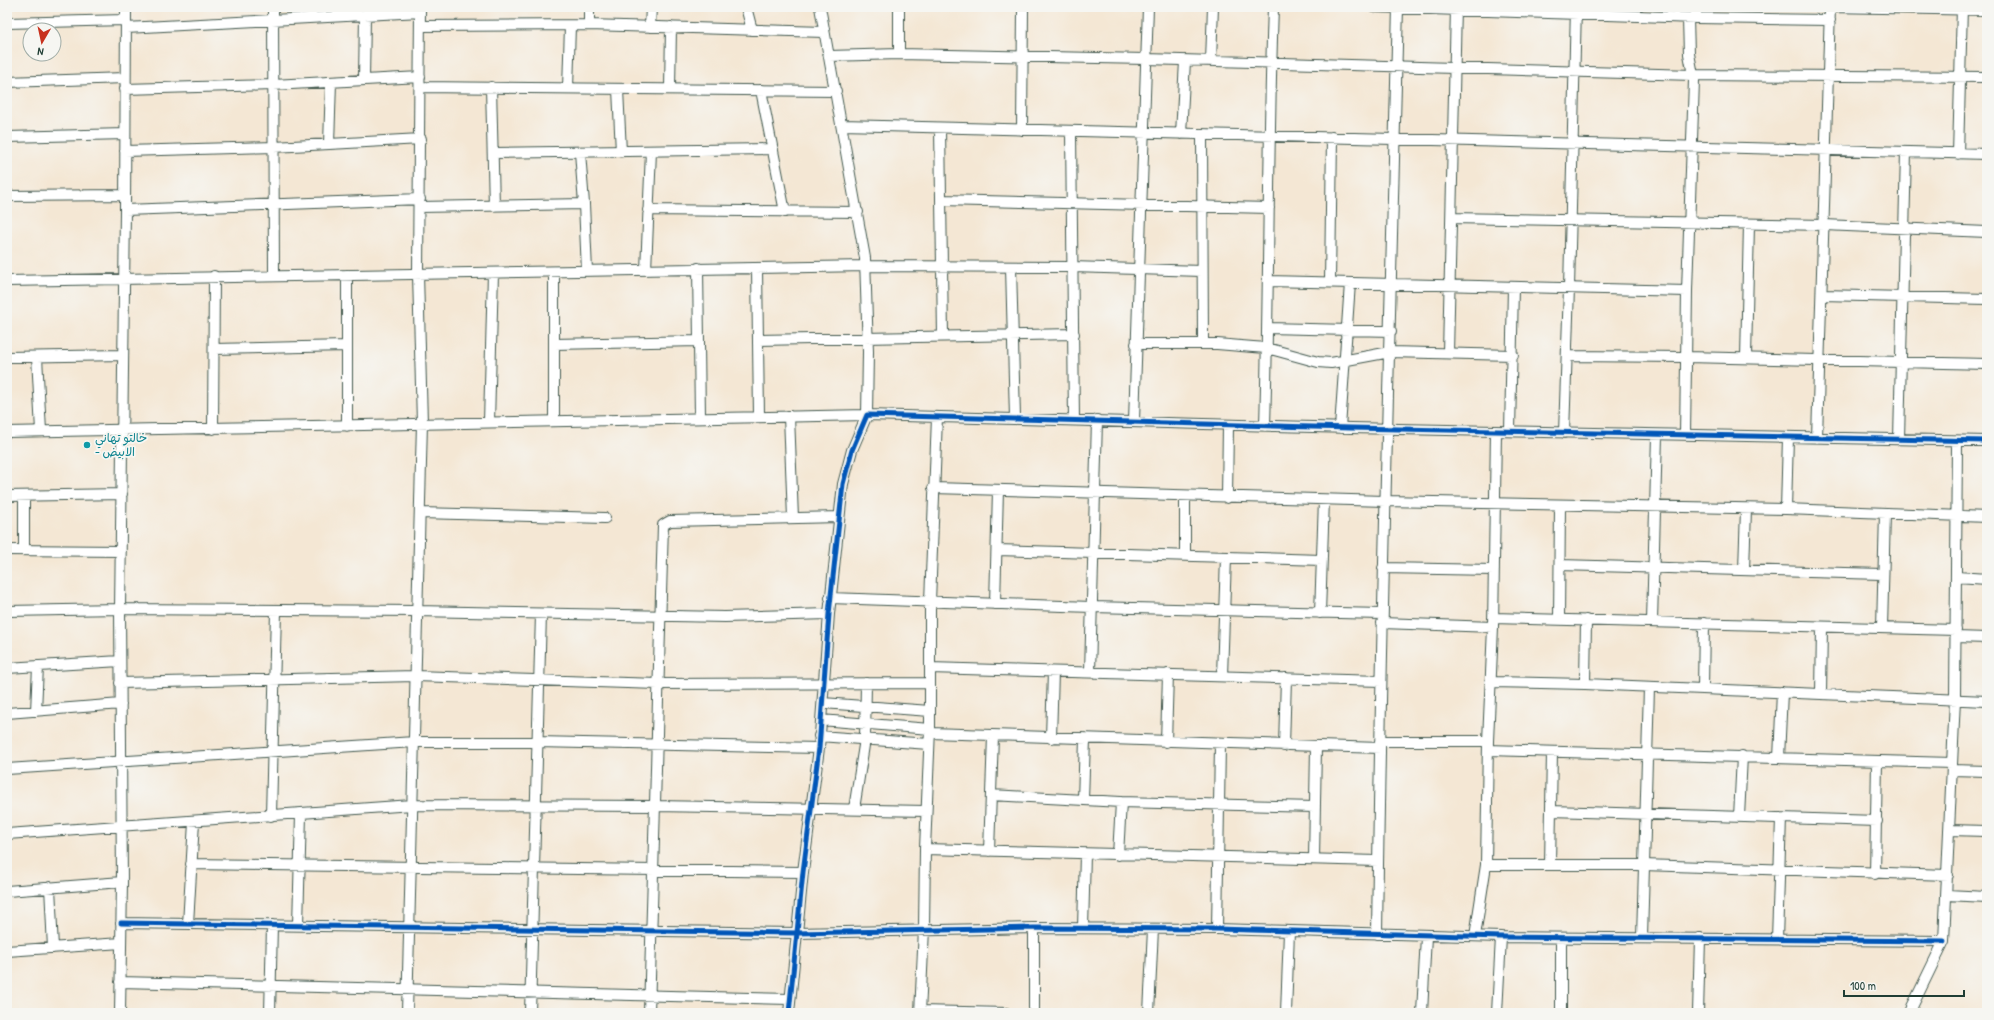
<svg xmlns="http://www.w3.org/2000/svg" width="1994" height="1020" font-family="'Patrick Hand','Playpen Sans Arabic',sans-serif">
<rect width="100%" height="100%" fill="#f6f6f2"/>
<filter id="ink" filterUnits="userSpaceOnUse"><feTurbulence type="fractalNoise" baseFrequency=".025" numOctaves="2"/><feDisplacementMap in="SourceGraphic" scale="8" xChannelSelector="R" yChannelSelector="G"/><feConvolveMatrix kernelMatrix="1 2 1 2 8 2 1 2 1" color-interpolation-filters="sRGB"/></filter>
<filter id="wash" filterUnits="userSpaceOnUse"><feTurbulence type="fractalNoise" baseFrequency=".012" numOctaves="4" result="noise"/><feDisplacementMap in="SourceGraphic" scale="16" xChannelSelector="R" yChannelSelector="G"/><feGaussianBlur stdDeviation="0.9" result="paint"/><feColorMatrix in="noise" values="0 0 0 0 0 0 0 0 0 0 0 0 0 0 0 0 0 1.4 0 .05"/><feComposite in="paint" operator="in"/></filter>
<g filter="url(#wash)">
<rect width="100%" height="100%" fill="#f4e7d4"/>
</g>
<g filter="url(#ink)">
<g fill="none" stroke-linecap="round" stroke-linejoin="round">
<defs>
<path id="minor" d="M273 7 274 276
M589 7V25
M746 7 752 30
M1373 7 1696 18 1830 20
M1830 7 1987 10
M1696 18V7
M7 23 125 20
M420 26 589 25 824 32
M650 27 651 7
M126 28 420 12
M899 54V7
M829 56 899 54 1146 59 1693 75 1987 77
M1211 61 1213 7
M364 80 365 15
M7 82 125 78
M420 87 836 91
M491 87 494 206
M568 88 570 26
M125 89 273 85 420 77
M618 89 621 152
M670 89 671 27
M761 90 785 212
M842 125 1987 154
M940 128 943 336
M1022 130 1023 7
M1071 131 1074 420
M1181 134 1185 61
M1202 134 1203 344
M7 137 125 134
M329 144 331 82
M125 151 274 147 421 139
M580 152 584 204
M493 153 773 149
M1958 154 1962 7
M7 196 125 195
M941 200 1269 208
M420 207 584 204 587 271
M125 210 420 199
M648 210 858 212
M1452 218 1824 225 1987 232
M1011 267 1015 418
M698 268 700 417
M757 268 759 416
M646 270 651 151
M347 275V426
M7 281 866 266 1072 267 1202 271
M1268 281 1687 291
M1330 282 1332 137
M1822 295 1987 299
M1268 328 1391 331
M758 340 1074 334
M554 344 699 341
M1136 344H1217L1253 347 1267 348 1318 362 1331 363 1390 352 1513 355
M214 349 346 346
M1448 353 1456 7
M1567 356 1686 357 1987 364
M7 357 123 355
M37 357 41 431
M1746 358 1749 224
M789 416 793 518
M554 421V273
M1134 421 1148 7
M489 422 493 273
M1265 426C1269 286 1268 146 1273 7
M1340 428 1350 283
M213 429 214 276
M1510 431 1513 287
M7 432 867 415 868 352 865 258 820 7
M1564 433 1569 288 1576 7
M1685 435 1687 291 1694 80 1689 54 1688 18
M1817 438 1830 7
M1899 439 1906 152
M933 488 1385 501 1786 509 1987 517
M7 496 122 494
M1227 498 1228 425
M1786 509 1788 437
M420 513 605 518
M24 549V496
M7 550 121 551
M997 550 1322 560
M1185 556V496
M1560 565 1882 574
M1383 568 1494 570
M1744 570 1746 509
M1957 577 1987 579
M830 598 1092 607 1382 614
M995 604 998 490
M7 611 120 609 417 611 725 617 829 614
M1320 613 1324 500
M1493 618 1956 630
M1559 619 1560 505
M1652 622 1657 435
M1382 623 1493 627
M1882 628 1885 513
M1956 637 1987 638
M7 668 120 661
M930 668 1381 681
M1090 672 1097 420
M1222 676 1226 557
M1490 682 1585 684 1987 701
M120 683 415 676 658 684 930 683
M1585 684 1586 620
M1703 689 1704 623
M1821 694 1822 627
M823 703 930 711
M36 711 38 666
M7 713 121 704
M821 720 930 729
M930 733 1380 748
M819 736 929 744
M1051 738 1053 672
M1380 741H1488
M1166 742 1168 674
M1284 746 1286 678
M1488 750 1952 763
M1779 758 1782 692
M7 769 414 742H537L819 748
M1952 770 1987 771
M991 795 1121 802 1315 807
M1083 800 1085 739
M854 809 865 739 866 683
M1551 811 1877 821
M271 816 276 611
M1739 817 1742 756
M1949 830 1987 831
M7 834 412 805 656 806 926 811
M925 849 1378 861
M989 851 993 736
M1118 855 1121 802
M1314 859 1316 747
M191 864 803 872
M1486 865H1643L1948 875
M1550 865 1552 752
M1875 874 1877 761
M50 887 53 948
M7 891 122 882
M1947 895 1987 897
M121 923 797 933 1034 928 1217 929 1501 937 1944 941
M188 924 194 822
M298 925 301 814
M1034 928V1013
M1083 928 1085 854
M1217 929 1220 744
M1377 934C1381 625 1390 316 1398 7
M1475 936 1486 865 1488 741 1493 627 1496 431
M1642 938 1649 687
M1777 939 1781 818
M7 951 121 943
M120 982 790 999
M920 1011 1006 1013
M120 1013 122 882 120 609 125 210 126 7
M270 1013 272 925
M407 1013 422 423 418 274 420 7
M530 1013 541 614
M649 1013 663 525 670 521 839 517
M789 1013 803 872 819 748 829 614 843 484 852 450 867 415 1351 428 1987 441
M920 1013 924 929 925 849 930 729V602L937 417
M1149 1013 1153 929
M1286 1013 1289 931
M1422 1013 1426 936
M1497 1013 1501 937
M1561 1013V938
M1698 1013 1700 938
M1909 1013 1944 941 1955 699 1957 441"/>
</defs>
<use href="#minor" stroke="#3f564c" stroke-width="12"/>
<use href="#minor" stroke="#fff" stroke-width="10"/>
<defs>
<path id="cycleway" d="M121 923 797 933 1034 928 1217 929 1501 937 1944 941
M789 1013 803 872 819 748 829 614 843 484 852 450 867 415 1351 428 1987 441"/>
</defs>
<use href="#cycleway" stroke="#f6f6f2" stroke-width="8"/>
<use href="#cycleway" stroke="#0057b8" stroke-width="5"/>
</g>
</g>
<circle fill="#0f9aa8" stroke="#f6f6f2" stroke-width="1.5" cx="87" cy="445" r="4"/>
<g text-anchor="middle" stroke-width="3.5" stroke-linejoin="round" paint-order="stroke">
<g font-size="12" fill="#0d838f" stroke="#f6f6f2" text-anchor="start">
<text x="95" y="442">خالتو تهاني<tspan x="95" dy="14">- الابيض</tspan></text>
</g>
</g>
<rect width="1994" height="1020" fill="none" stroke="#f6f6f2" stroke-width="24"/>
<g transform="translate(42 42) rotate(189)"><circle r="19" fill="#f6f6f2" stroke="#a0aca6"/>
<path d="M0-3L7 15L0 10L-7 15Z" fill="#c8321e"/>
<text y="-6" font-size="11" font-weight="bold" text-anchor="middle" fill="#1f3d34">N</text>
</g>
<path d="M1844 990v6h120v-6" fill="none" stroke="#1f3d34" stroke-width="2"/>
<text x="1850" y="990" font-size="12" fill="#1f3d34" stroke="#f6f6f2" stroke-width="3" paint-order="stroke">100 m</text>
</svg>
